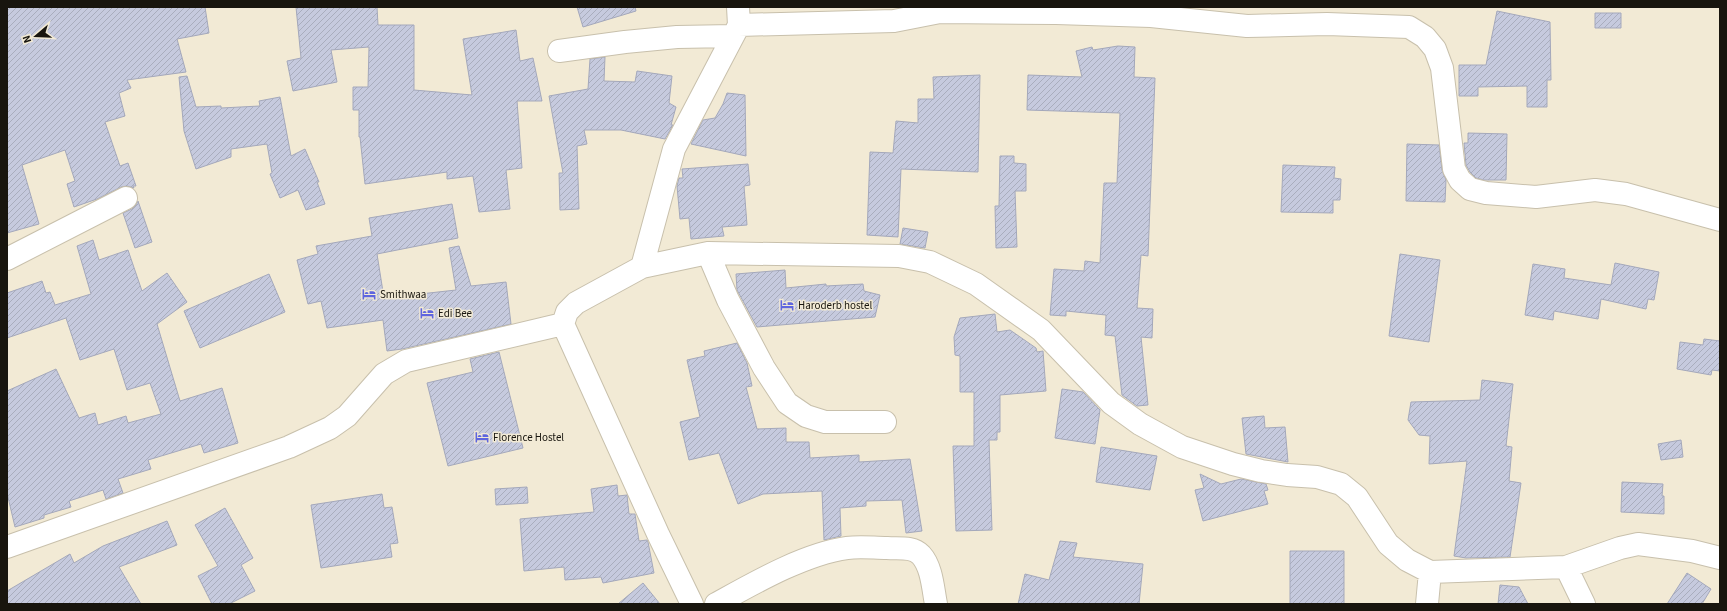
<svg xmlns="http://www.w3.org/2000/svg" width="1727" height="611" viewBox="0 0 1727 611" font-family="'Source Sans 3',sans-serif">
  <style>
    .building { fill: url(#building-hatch); stroke: #a4a8bb }
    .lines { fill: none; stroke-linecap: round; stroke-linejoin: round }
    .minor-casing { stroke: #c8c0ac; stroke-width: 24 }
    .minor { stroke: #fff; stroke-width: 22 }
    .labels { text-anchor: middle; stroke-width: 3; stroke-linejoin: round; paint-order: stroke }
    .poi-label { font-size: 11px; fill: #18150e; stroke: #f2ead5; text-anchor: start }
  </style>
  <defs>
    <pattern id="building-hatch" width="6" height="6" patternUnits="userSpaceOnUse"><rect width="6" height="6" fill="#c6cade"/><path d="M-1 1l2-2M0 6l6-6M5 7l2-2" fill="none" stroke="#a9adbd"/></pattern>
  </defs>
  <rect width="100%" height="100%" fill="#f2ead5"/>
  <!-- building -->
  <path class="building" d="M 7,7 L 205,7 L 209,33 L 177,39 L 186,72 L 127,80 L 131,88 L 119,93 L 125,116 L 105,122 L 120,166 L 128,163 L 136,186 L 133,186 L 134,188 L 127,186 L 121,187 L 97,199 L 74,207 L 67,184 L 75,181 L 65,150 L 22,165 L 39,224 L 7,233 Z
    M 296,7 L 377,7 L 378,25 L 414,25 L 414,90 L 472,95 L 463,39 L 516,30 L 520,61 L 533,58 L 542,101 L 517,101 L 522,168 L 506,170 L 510,209 L 479,212 L 473,176 L 447,179 L 447,172 L 365,184 L 360,137 L 359,137 L 359,110 L 353,110 L 353,87 L 368,87 L 369,47 L 331,50 L 337,82 L 293,91 L 287,61 L 301,58 Z
    M 577,7 L 635,7 L 636,11 L 583,27 Z
    M 1497,11 L 1550,22 L 1551,80 L 1547,80 L 1547,107 L 1527,107 L 1527,86 L 1478,87 L 1478,96 L 1459,96 L 1459,65 L 1486,65 Z
    M 1595,13 L 1621,13 L 1621,28 L 1595,28 Z
    M 1118,46 L 1135,47 L 1134,77 L 1155,78 L 1148,256 L 1141,255 L 1137,308 L 1153,309 L 1152,338 L 1141,337 L 1148,405 L 1137,406 L 1122,395 L 1115,336 L 1105,335 L 1106,315 L 1066,311 L 1066,316 L 1050,315 L 1054,269 L 1084,271 L 1085,261 L 1100,263 L 1104,183 L 1117,183 L 1120,113 L 1027,110 L 1028,75 L 1082,77 L 1076,51 L 1092,47 L 1093,50 Z
    M 605,57 L 604,81 L 635,82 L 637,71 L 672,76 L 669,103 L 676,107 L 671,125 L 673,125 L 665,139 L 621,130 L 584,130 L 587,144 L 577,146 L 579,209 L 560,210 L 559,173 L 563,173 L 549,96 L 588,89 L 590,59 Z
    M 980,75 L 978,172 L 901,169 L 898,237 L 867,235 L 870,152 L 893,153 L 896,121 L 918,123 L 918,99 L 934,99 L 933,77 Z
    M 187,76 L 196,107 L 221,106 L 221,108 L 260,106 L 259,101 L 280,97 L 291,156 L 305,149 L 319,182 L 317,182 L 325,204 L 306,210 L 298,190 L 280,198 L 270,174 L 272,173 L 267,144 L 231,149 L 231,157 L 196,169 L 184,131 L 179,77 Z
    M 727,93 L 745,95 L 746,156 L 691,144 L 703,120 L 715,118 L 723,104 Z
    M 1468,133 L 1507,134 L 1506,180 L 1484,180 L 1476,178 L 1470,172 L 1466,165 L 1464,143 L 1468,143 Z
    M 1407,144 L 1439,145 L 1442,170 L 1446,180 L 1445,202 L 1406,201 Z
    M 1000,156 L 1014,156 L 1014,163 L 1026,164 L 1026,191 L 1015,191 L 1017,247 L 996,248 L 995,206 L 999,206 Z
    M 748,164 L 750,185 L 744,186 L 747,225 L 722,227 L 724,236 L 691,239 L 689,218 L 680,219 L 677,186 L 679,178 L 683,178 L 682,169 Z
    M 1283,165 L 1335,167 L 1334,178 L 1341,179 L 1340,200 L 1333,200 L 1333,213 L 1281,212 Z
    M 138,201 L 152,242 L 135,248 L 123,213 L 132,209 L 136,205 Z
    M 452,204 L 458,238 L 377,254 L 384,298 L 456,290 L 449,248 L 459,246 L 471,286 L 506,282 L 511,324 L 402,349 L 387,351 L 383,320 L 327,328 L 321,301 L 308,304 L 297,260 L 318,254 L 316,246 L 372,236 L 369,218 Z
    M 903,228 L 928,232 L 925,248 L 900,244 Z
    M 93,240 L 99,260 L 128,250 L 142,291 L 167,273 L 187,302 L 157,324 L 180,401 L 222,388 L 238,443 L 204,453 L 201,444 L 148,460 L 151,469 L 118,479 L 123,493 L 106,499 L 103,490 L 69,501 L 71,507 L 44,515 L 44,518 L 15,527 L 7,493 L 7,391 L 56,369 L 79,418 L 95,413 L 98,425 L 126,416 L 128,423 L 161,414 L 150,383 L 127,390 L 114,349 L 80,360 L 66,318 L 7,338 L 7,293 L 42,281 L 46,293 L 50,292 L 55,305 L 91,294 L 77,246 Z
    M 1400,254 L 1440,260 L 1429,342 L 1389,336 Z
    M 1615,263 L 1659,272 L 1654,300 L 1648,299 L 1646,309 L 1601,299 L 1598,319 L 1554,311 L 1553,320 L 1525,315 L 1533,264 L 1565,269 L 1564,278 L 1611,285 Z
    M 785,270 L 786,288 L 826,284 L 826,286 L 863,284 L 864,291 L 880,295 L 875,317 L 757,327 L 737,290 L 736,274 Z
    M 269,274 L 285,312 L 200,348 L 184,311 Z
    M 995,314 L 997,332 L 1010,330 L 1036,348 L 1037,352 L 1043,351 L 1046,391 L 1000,395 L 1000,432 L 997,432 L 997,440 L 989,440 L 992,530 L 956,531 L 953,446 L 974,446 L 974,392 L 960,392 L 960,356 L 955,355 L 954,337 L 960,318 Z
    M 1704,339 L 1720,341 L 1720,371 L 1712,370 L 1711,375 L 1677,369 L 1680,342 L 1703,345 Z
    M 737,343 L 747,363 L 752,386 L 746,387 L 757,429 L 786,428 L 786,442 L 809,442 L 810,458 L 859,455 L 859,462 L 910,459 L 922,531 L 906,533 L 902,500 L 866,501 L 866,506 L 840,508 L 841,536 L 824,540 L 822,491 L 763,494 L 738,504 L 719,453 L 689,460 L 680,422 L 700,417 L 687,360 L 705,356 L 704,351 Z
    M 499,352 L 523,448 L 448,466 L 427,383 L 473,372 L 470,359 Z
    M 1482,380 L 1513,384 L 1506,446 L 1512,447 L 1509,481 L 1521,483 L 1510,557 L 1466,558 L 1454,556 L 1467,461 L 1429,464 L 1430,436 L 1419,435 L 1408,420 L 1411,402 L 1480,400 Z
    M 1062,389 L 1083,392 L 1100,410 L 1095,444 L 1055,438 Z
    M 1264,416 L 1265,428 L 1285,427 L 1288,462 L 1246,454 L 1242,418 Z
    M 1681,440 L 1683,457 L 1661,460 L 1658,444 Z
    M 1101,447 L 1157,456 L 1150,490 L 1096,482 Z
    M 1200,474 L 1221,484 L 1241,479 L 1266,484 L 1268,490 L 1264,491 L 1268,504 L 1203,521 L 1195,490 L 1204,488 Z
    M 1622,482 L 1663,484 L 1662,496 L 1664,496 L 1664,514 L 1621,512 Z
    M 617,485 L 618,496 L 627,495 L 629,514 L 635,514 L 639,541 L 647,540 L 648,542 L 654,573 L 603,583 L 601,577 L 565,580 L 564,567 L 524,571 L 520,519 L 594,512 L 591,489 Z
    M 527,487 L 528,503 L 496,505 L 495,489 Z
    M 382,494 L 384,508 L 392,507 L 398,543 L 390,544 L 392,557 L 321,568 L 311,505 Z
    M 225,508 L 253,558 L 241,565 L 255,591 L 229,604 L 212,604 L 198,576 L 218,566 L 195,525 Z
    M 167,521 L 177,545 L 119,567 L 141,604 L 7,604 L 7,591 L 70,554 L 74,563 L 103,546 Z
    M 1060,541 L 1077,543 L 1073,557 L 1143,564 L 1139,604 L 1018,604 L 1025,574 L 1049,580 Z
    M 1290,551 L 1344,551 L 1344,604 L 1290,604 Z
    M 1687,573 L 1711,589 L 1702,604 L 1667,604 Z
    M 643,583 L 660,604 L 618,604 Z
    M 1500,585 L 1519,587 L 1528,604 L 1498,604 Z"/>
  <g class="lines">
    <!-- minor casing -->
    <g class="minor-casing">
      <path id="minor" d="M 739,25 L 894,21 L 940,12 L 1056,13 L 1151,16 L 1247,26 L 1327,24 L 1409,27 L 1425,37 L 1435,49 L 1442,68 L 1454,169 L 1460,180 L 1470,189 L 1486,193 L 1536,197 L 1595,190 L 1626,194 L 1720,220
        M 559,51 L 625,42 L 677,37 L 733,36
        M 708,253 L 728,300 L 764,368 L 787,403 L 806,416 L 825,422 L 885,422
        M 7,259 L 126,198
        M 642,267 L 674,149 L 739,25 L 738,7
        M 563,324 L 658,534 L 692,604
        M 7,547 L 289,447 L 330,428 L 347,416 L 384,374 L 406,361 L 563,324 L 567,312 L 576,303 L 642,267 L 708,253 L 899,256 L 930,262 L 976,284 L 1041,330 L 1111,403 L 1140,424 L 1182,447 L 1233,464 L 1261,471 L 1287,475 L 1317,477 L 1341,484 L 1357,497 L 1388,544 L 1407,560 L 1430,572 L 1566,567 L 1620,548 L 1638,544 L 1692,551 L 1720,558
        M 1566,567 L 1584,604
        M 716,604 C 754,583 804,554 847,548 C 860,546 874,548 887,548 C 899,549 912,546 921,555 C 932,567 933,589 936,604
        M 1427,604 L 1430,572"/>
    </g>
    <!-- minor -->
    <use href="#minor" class="minor"/>
  </g>
  <!-- icons -->
  <defs>
    <g id="hotel-bare" transform="scale(1.08)"><path d="M-6-4.5h1.5V1H6V5H4.5V3h-9V5H-6ZM-4 0a1.8 1.8 0 1 1 3.6 0ZM.5 0V-2.5h3Q6-2.5 6 0Z" fill="#5f66de" stroke="#f2ead5" stroke-width="2.5" paint-order="stroke"/></g>
  </defs>
  <g fill-rule="evenodd">
    <use href="#hotel-bare" x="369" y="294"/>
    <use href="#hotel-bare" x="787" y="305"/>
    <use href="#hotel-bare" x="427" y="313"/>
    <use href="#hotel-bare" x="482" y="437"/>
  </g>
  <g class="labels">
    <!-- poi labels -->
    <g class="poi-label">
      <text x="380" y="298">Smithwaa</text>
      <text x="798" y="309">Haroderb hostel</text>
      <text x="438" y="317">Edi Bee</text>
      <text x="493" y="441">Florence Hostel</text>
    </g>
  </g>
  <!-- border -->
  <rect width="1727" height="611" fill="none" stroke="#18150e" stroke-width="16"/>
  <!-- north arrow -->
  <g transform="translate(36 36) rotate(251)" stroke="#f2ead5" stroke-width="3" paint-order="stroke">
  <path d="M0-3L7 15L0 10L-7 15Z" fill="#18150e"/>
  <text y="-6" font-size="11" font-weight="bold" text-anchor="middle" fill="#18150e">N</text>
  </g>
</svg>
